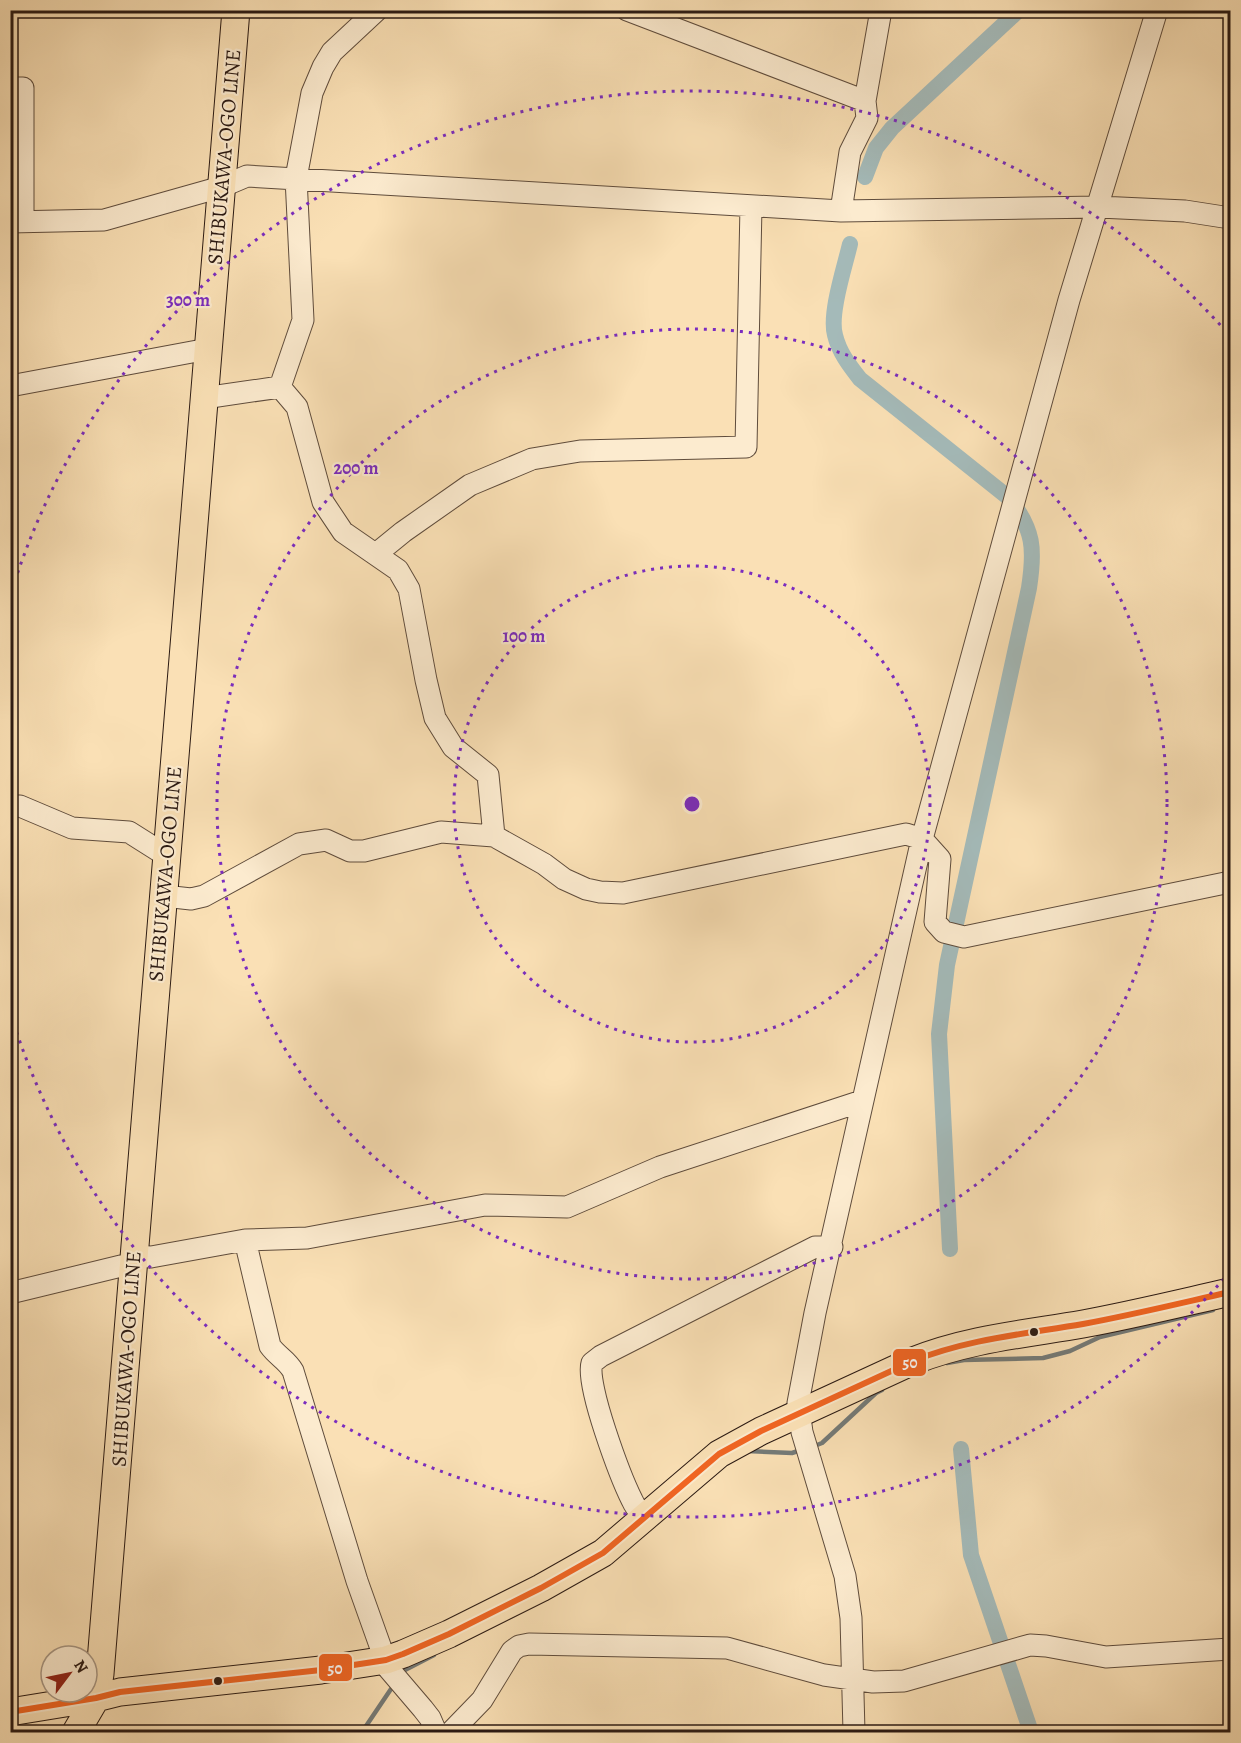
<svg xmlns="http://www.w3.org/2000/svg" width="1241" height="1743" viewBox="0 0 1241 1743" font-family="Alegreya,serif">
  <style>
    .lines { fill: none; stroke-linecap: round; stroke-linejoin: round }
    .stream { stroke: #747a77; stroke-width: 4.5 }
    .canal { stroke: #a4bab9; stroke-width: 16 }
    .minor-casing { stroke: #5f4c3c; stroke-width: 23 }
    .major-casing { stroke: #2b1a13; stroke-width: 29 }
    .minor { stroke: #fcebcf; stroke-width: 21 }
    .major { stroke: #fae0b5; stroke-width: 27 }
    .bus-1-casing { stroke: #fcebcf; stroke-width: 10 }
    .bus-1 { stroke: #f26522; stroke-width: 6 }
    .ring { fill: none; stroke: #7b2cbf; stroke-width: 3; stroke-dasharray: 3 6 }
    .bus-dot { fill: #2b1a13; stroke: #fcebcf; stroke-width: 2 }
    .labels { text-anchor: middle; stroke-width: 4.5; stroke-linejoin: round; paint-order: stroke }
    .street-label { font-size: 21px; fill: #2b1a13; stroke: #fcebcf }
    .centre { fill: #7b2cbf; stroke: #fcebcf; stroke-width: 3 }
    .ring-label { font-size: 18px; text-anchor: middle; font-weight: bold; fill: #7b2cbf; stroke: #fcebcf; stroke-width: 4.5; stroke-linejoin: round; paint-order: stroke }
    .line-badge { stroke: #fcebcf; stroke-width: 2 }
    .badge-label { font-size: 16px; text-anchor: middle; font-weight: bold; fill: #fff }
  </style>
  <rect width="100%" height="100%" fill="#fae0b5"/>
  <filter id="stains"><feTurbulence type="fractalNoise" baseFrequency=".00333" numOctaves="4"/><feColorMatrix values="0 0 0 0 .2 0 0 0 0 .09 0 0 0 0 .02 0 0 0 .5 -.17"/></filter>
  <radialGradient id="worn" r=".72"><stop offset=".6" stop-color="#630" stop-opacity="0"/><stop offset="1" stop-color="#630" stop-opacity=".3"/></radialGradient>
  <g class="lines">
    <!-- stream -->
    <path class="stream" d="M 947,1363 L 964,1360 L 1043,1358 L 1070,1351 L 1100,1337 L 1213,1310
      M 812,1447 L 822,1443 L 876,1393 L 882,1390
      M 747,1451 L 792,1453 L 801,1450
      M 405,1670 L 434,1655
      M 362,1732 L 391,1689"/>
    <!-- canal -->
    <path class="canal" d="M 865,177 L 876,148 L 892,128 L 1019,10
      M 850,244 C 845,266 829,314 835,335 C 839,352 849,365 860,379 L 1009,498 C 1034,530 1035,549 1029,588 L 947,965 L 939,1034 L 950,1249
      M 961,1449 L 971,1555 L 1031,1732"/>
    <!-- minor casing -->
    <g class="minor-casing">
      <path id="minor" d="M 627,10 L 865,101
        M 10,88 L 23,88 L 23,221
        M 841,211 L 850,152 L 867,118 L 865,101 L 881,10
        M 10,222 L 104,220 L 221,187 L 247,176 L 841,211 L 1099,207 L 1185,211 L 1230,218
        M 10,386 L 208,349
        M 280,387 L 303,320 L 296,178 L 312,93 L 323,67 L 332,52 L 377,10
        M 204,398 L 280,387 L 297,407 L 323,502 L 343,532 L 398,570 L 409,589 L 426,680 L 435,718 L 453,747 L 488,775 L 494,836
        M 376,554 L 403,532 L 470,485 L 532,459 L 580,451 L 746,447 L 751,206
        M 10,806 L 20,806 L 72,828 L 129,832 L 167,856
        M 164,896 L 191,899 L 204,896 L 299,844 L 326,840 L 350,851 L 364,851 L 441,832 L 494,836 L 544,864 L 564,879 L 586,889 L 600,892 L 623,893 L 906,834 L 922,839 L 940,859 L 935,922 L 944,932 L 964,937 L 1230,882
        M 245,1240 L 270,1346 C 277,1356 287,1360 293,1371 L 357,1581 L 388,1668 L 423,1709 L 430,1718 L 436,1732
        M 134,1256 L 151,1257 L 245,1240 L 307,1238 L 485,1205 L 567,1207 L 660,1167 L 862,1101
        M 10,1293 L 121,1266 L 133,1265
        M 645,1519 C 640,1513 635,1507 632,1500 C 621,1478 585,1384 592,1363 L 601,1356 L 815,1247 L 832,1247
        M 451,1732 L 482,1700 L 512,1651 L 519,1646 L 529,1644 L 727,1648 L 824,1675 L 873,1682 L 904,1681 L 1030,1645 L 1046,1646 L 1106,1657 L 1230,1649
        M 854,1732 L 851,1618 L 845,1576 L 802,1432 L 798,1403 L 815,1313 L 922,839 L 1069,300 L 1157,10"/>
    </g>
    <!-- major casing -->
    <g class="major-casing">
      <path id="major" d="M 10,1712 L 96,1698 L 120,1692 L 321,1670 L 386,1660 L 403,1654 L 449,1634 L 541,1588 L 603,1553 L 719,1454 L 761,1431 L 913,1361 C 968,1339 1025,1334 1083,1324 C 1132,1315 1181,1303 1230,1292
        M 76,1732 L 96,1698 L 100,1674 L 236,10"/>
    </g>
    <!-- minor -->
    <use href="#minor" class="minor"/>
    <!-- major -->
    <use href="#major" class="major"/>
    <!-- bus-1 casing -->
    <g class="bus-1-casing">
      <path id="bus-1" d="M 10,1712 L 96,1698 L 120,1692 L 321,1670 L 386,1660 L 403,1654 L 449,1634 L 541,1588 L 603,1553 L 719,1454 L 761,1431 L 913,1361 C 968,1339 1025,1334 1083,1324 C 1132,1315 1181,1303 1230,1292"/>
    </g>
    <!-- bus-1 -->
    <use href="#bus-1" class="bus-1"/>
  </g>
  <!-- distance rings -->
  <g class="ring">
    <circle cx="692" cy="804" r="238"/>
    <circle cx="692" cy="804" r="475"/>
    <path d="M1230 1272A713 713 0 0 1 12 1018M12 590A713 713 0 0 1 1230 336"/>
  </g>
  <!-- markers -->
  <g class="bus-dot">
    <circle cx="1034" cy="1332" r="5"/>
    <circle cx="218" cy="1681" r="5"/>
  </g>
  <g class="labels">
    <!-- street labels -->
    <g class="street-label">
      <text transform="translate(224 157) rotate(-85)" y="7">SHIBUKAWA-OGO LINE</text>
      <text transform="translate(165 874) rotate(-85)" y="7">SHIBUKAWA-OGO LINE</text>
      <text transform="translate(126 1359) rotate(-86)" y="7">SHIBUKAWA-OGO LINE</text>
    </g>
  </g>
  <circle cx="692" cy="804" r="9" class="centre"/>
  <g class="ring-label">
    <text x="188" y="306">300 m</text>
    <text x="356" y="474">200 m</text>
    <text x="524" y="642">100 m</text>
  </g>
  <g class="line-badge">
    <rect x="892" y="1348" width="35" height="29" rx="6" fill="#f26522"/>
    <rect x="318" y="1653" width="35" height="29" rx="6" fill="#f26522"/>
  </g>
  <g class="badge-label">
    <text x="910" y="1368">50</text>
    <text x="335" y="1674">50</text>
  </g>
  <!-- margin -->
  <rect width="1241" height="1743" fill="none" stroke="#fae0b5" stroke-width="36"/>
  <rect x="12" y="12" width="1217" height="1719" fill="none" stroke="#2b1a13" stroke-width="3"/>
  <rect x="18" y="18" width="1205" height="1707" fill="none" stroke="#2b1a13" stroke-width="1.5"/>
  <!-- north arrow -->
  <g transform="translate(69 1674) rotate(58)"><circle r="28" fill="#fcebcf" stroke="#a89784" stroke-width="1.5"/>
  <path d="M0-4.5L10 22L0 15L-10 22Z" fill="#8f2418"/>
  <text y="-9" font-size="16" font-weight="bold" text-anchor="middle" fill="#2b1a13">N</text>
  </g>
  <rect width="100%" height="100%" filter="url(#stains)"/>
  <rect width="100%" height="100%" fill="url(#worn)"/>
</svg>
